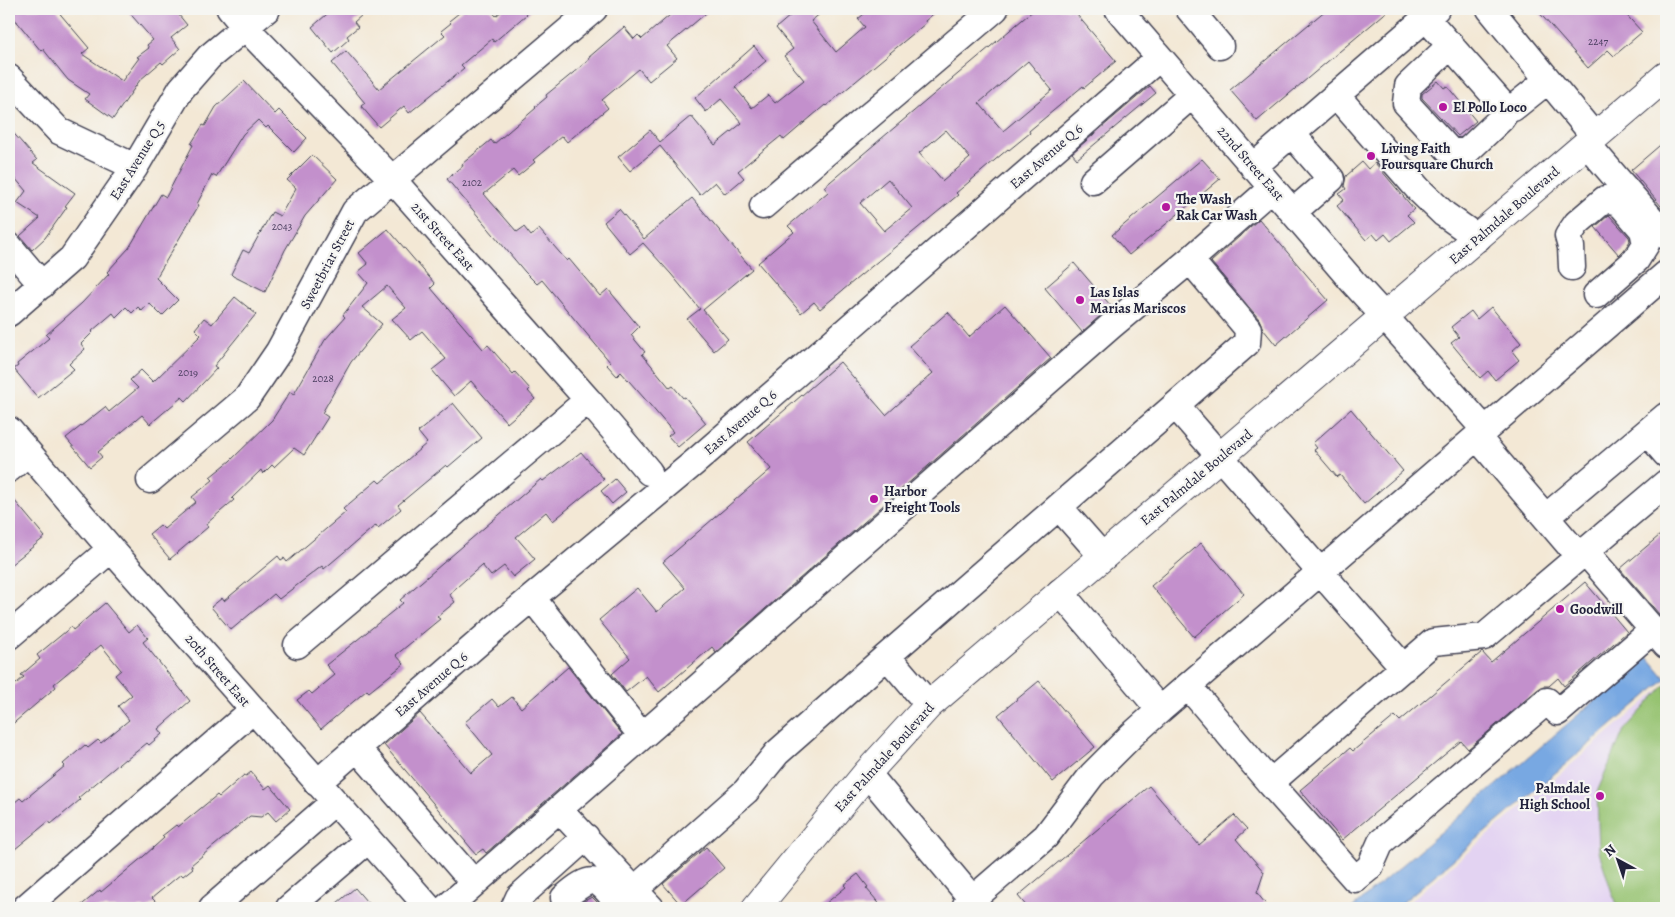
<svg xmlns="http://www.w3.org/2000/svg" width="1675" height="917" viewBox="0 0 1675 917" font-family="Alegreya,serif">
  <style>
    .built { fill: #e3d3f2 }
    .green { fill: #96c371; stroke: #5c7256 }
    .water { fill: #78a8e2; stroke: #4d658e }
    .building { fill: #c390cc; fill-rule: evenodd }
    .lines { fill: none; stroke-linecap: round; stroke-linejoin: round }
    .minor-casing { stroke: #414052; stroke-width: 29 }
    .highway-casing { stroke: #414052; stroke-width: 30 }
    .minor { stroke: #fff; stroke-width: 26 }
    .highway { stroke: #fff; stroke-width: 28 }
    .poi-dot { fill: #b5179e; stroke: #f6f6f2; stroke-width: 2 }
    .labels { text-anchor: middle; stroke-width: 4.5; stroke-linejoin: round; paint-order: stroke }
    .number-label { font-size: 11px; fill: #4a3e5f }
    .poi-label { font-size: 14px; font-weight: bold; fill: #22223b; stroke: #f6f6f2; text-anchor: start }
    .street-label { font-size: 14px; fill: #22223b; stroke: #f6f6f2 }
  </style>
  <rect width="100%" height="100%" fill="#f6f6f2"/>
  <filter id="ink" filterUnits="userSpaceOnUse"><feTurbulence type="fractalNoise" baseFrequency=".02" numOctaves="2"/><feDisplacementMap in="SourceGraphic" scale="10" xChannelSelector="R" yChannelSelector="G"/><feConvolveMatrix kernelMatrix="1 2 1 2 8 2 1 2 1" color-interpolation-filters="sRGB"/></filter>
  <filter id="wash" filterUnits="userSpaceOnUse"><feTurbulence type="fractalNoise" baseFrequency=".0096" numOctaves="4" result="noise"/><feDisplacementMap in="SourceGraphic" scale="20" xChannelSelector="R" yChannelSelector="G"/><feGaussianBlur stdDeviation="1.12" result="paint"/><feColorMatrix in="noise" values="0 0 0 0 0 0 0 0 0 0 0 0 0 0 0 0 0 1.4 0 .05"/><feComposite in="paint" operator="in"/></filter>
  <g filter="url(#wash)">
    <rect width="100%" height="100%" fill="#f3e8d5"/>
    <!-- built -->
    <path class="built" d="M 1666,683 L 1666,908 L 1402,908 L 1665,685 Z"/>
    <!-- green -->
    <path class="green" d="M 1665,685 L 1666,686 L 1666,908 L 1620,908 L 1615,902 L 1599,852 L 1597,792 L 1624,730 Z"/>
    <!-- water -->
    <path class="water" d="M 1647,656 L 1666,679 L 1396,908 L 1352,908 Z"/>
    <g id="blocks">
      <!-- building -->
      <path class="building" d="M 9,9 L 56,9 L 89,48 L 82,54 L 122,81 L 139,58 L 137,57 L 149,48 L 147,45 L 153,40 L 126,9 L 174,9 L 187,25 L 171,38 L 180,49 L 163,64 L 161,62 L 140,80 L 113,119 L 85,99 L 89,94 L 68,80 L 43,49 L 41,51 L 9,12 Z
        M 333,9 L 369,9 L 354,22 L 358,27 L 347,36 L 349,39 L 333,53 L 312,27 Z
        M 464,9 L 490,9 L 496,16 L 504,9 L 533,9 L 494,42 L 492,39 L 461,65 L 464,68 L 409,113 L 404,106 L 379,127 L 361,106 L 365,103 L 332,63 L 346,51 L 379,89 L 445,35 L 441,31 L 451,23 L 449,21 Z
        M 677,9 L 711,9 L 667,46 L 677,58 L 649,81 L 639,69 L 602,100 L 608,108 L 567,142 L 562,136 L 533,160 L 535,162 L 518,176 L 513,170 L 484,194 L 517,232 L 524,227 L 531,236 L 539,229 L 567,261 L 569,259 L 600,296 L 608,289 L 639,327 L 631,335 L 645,352 L 642,354 L 670,388 L 673,386 L 683,398 L 685,397 L 706,423 L 678,447 L 668,436 L 673,432 L 644,398 L 621,372 L 617,376 L 607,365 L 610,362 L 542,280 L 537,284 L 525,272 L 447,179 L 463,166 L 462,164 L 491,140 L 494,144 L 536,108 L 535,107 L 547,97 L 546,95 L 590,59 L 588,58 L 624,27 L 634,39 L 638,35 L 642,39 Z
        M 798,9 L 826,9 L 811,21 L 836,52 L 865,27 L 858,19 L 870,9 L 939,9 L 925,21 L 926,23 L 826,106 L 825,105 L 784,140 L 781,136 L 738,171 L 744,178 L 725,194 L 715,182 L 700,195 L 660,146 L 630,171 L 618,157 L 650,130 L 660,142 L 691,116 L 715,145 L 742,123 L 721,99 L 706,112 L 695,98 L 754,46 L 766,61 L 735,87 L 752,108 L 768,95 L 775,103 L 804,80 L 784,56 L 793,49 L 776,28 Z
        M 1035,9 L 1072,9 L 1116,61 L 1084,88 L 1083,86 L 1029,131 L 1030,133 L 1009,150 L 1008,149 L 956,193 L 958,195 L 820,309 L 814,302 L 801,313 L 758,263 L 794,232 L 788,226 L 828,192 L 824,187 ZM 1028,61 L 1052,90 L 1003,131 L 979,103 ZM 946,130 L 970,158 L 943,181 L 919,153 ZM 888,179 L 912,208 L 884,231 L 860,203 Z
        M 1327,9 L 1390,9 L 1257,121 L 1230,90 Z
        M 1536,9 L 1621,9 L 1642,32 L 1614,56 L 1608,50 L 1588,68 Z
        M 244,81 L 275,114 L 279,110 L 307,138 L 294,152 L 268,126 L 266,128 L 258,120 L 243,134 L 216,177 L 212,175 L 197,204 L 199,205 L 156,278 L 178,300 L 162,316 L 149,303 L 142,311 L 138,307 L 132,313 L 126,307 L 116,317 L 113,313 L 92,331 L 93,332 L 81,344 L 85,349 L 69,364 L 74,369 L 38,398 L 14,369 L 18,366 L 17,364 L 49,338 L 46,335 L 82,303 L 109,274 L 107,272 L 129,248 L 161,194 L 166,197 L 193,145 L 191,144 L 203,125 L 205,126 L 216,107 Z
        M 1438,81 L 1444,88 L 1447,86 L 1476,121 L 1458,136 L 1422,98 L 1422,94 Z
        M 1150,86 L 1156,93 L 1077,159 L 1072,153 Z
        M 9,128 L 37,160 L 33,163 L 75,193 L 65,206 L 67,207 L 45,238 L 32,250 L 20,236 L 40,218 L 17,203 L 26,191 L 9,171 Z
        M 1666,140 L 1666,212 L 1631,170 Z
        M 312,155 L 337,179 L 305,216 L 285,250 L 265,292 L 233,276 L 231,274 L 243,250 L 249,253 L 272,212 L 280,216 L 296,188 L 287,180 Z
        M 1202,159 L 1220,179 L 1129,255 L 1112,235 Z
        M 1362,162 L 1368,169 L 1375,163 L 1414,209 L 1407,215 L 1414,222 L 1391,241 L 1385,234 L 1378,240 L 1373,234 L 1366,240 L 1337,206 L 1344,200 L 1339,194 L 1346,189 L 1344,186 L 1346,176 Z
        M 692,198 L 752,269 L 703,310 L 728,339 L 714,351 L 687,319 L 700,309 L 671,274 L 643,243 L 630,254 L 604,222 L 619,209 L 644,239 Z
        M 1609,215 L 1629,237 L 1630,241 L 1624,250 L 1619,255 L 1595,227 Z
        M 1259,219 L 1328,300 L 1276,345 L 1263,329 L 1259,319 L 1211,262 Z
        M 388,229 L 435,284 L 431,288 L 483,349 L 488,345 L 513,374 L 515,372 L 530,389 L 528,391 L 535,399 L 507,423 L 471,381 L 454,396 L 432,370 L 446,359 L 422,331 L 411,340 L 392,319 L 406,308 L 387,286 L 362,307 L 382,324 L 351,362 L 322,413 L 328,417 L 304,455 L 294,448 L 274,467 L 272,465 L 263,474 L 261,470 L 232,498 L 234,500 L 206,524 L 208,527 L 170,559 L 149,534 L 160,525 L 164,529 L 196,502 L 192,497 L 213,480 L 210,477 L 230,461 L 272,420 L 290,392 L 294,394 L 325,340 L 345,317 L 343,315 L 368,283 L 358,272 L 368,264 L 359,253 Z
        M 1074,263 L 1111,306 L 1082,332 L 1045,288 Z
        M 235,297 L 256,314 L 214,366 L 217,368 L 186,401 L 182,397 L 150,424 L 142,415 L 98,452 L 102,457 L 90,467 L 66,438 L 105,407 L 109,412 L 138,388 L 130,380 L 141,370 L 153,382 L 201,335 L 195,329 L 204,318 L 212,324 Z
        M 1005,305 L 1051,358 L 716,652 L 712,647 L 659,692 L 646,676 L 626,692 L 612,674 L 630,658 L 599,620 L 637,588 L 657,612 L 685,588 L 663,562 L 771,469 L 748,442 L 840,362 L 886,415 L 933,373 L 909,346 L 948,312 L 969,337 Z
        M 1491,307 L 1521,343 L 1512,351 L 1519,360 L 1495,380 L 1488,371 L 1480,378 L 1451,343 L 1459,337 L 1451,327 L 1471,311 L 1477,319 Z
        M 453,403 L 482,438 L 448,467 L 446,465 L 398,505 L 401,509 L 378,528 L 376,525 L 324,569 L 322,566 L 279,599 L 274,594 L 231,630 L 211,607 L 222,598 L 224,601 L 278,556 L 281,560 L 284,558 L 287,562 L 346,512 L 343,509 L 377,480 L 380,483 L 427,443 L 418,432 Z
        M 1351,409 L 1403,471 L 1364,504 L 1340,475 L 1337,477 L 1314,450 L 1317,448 L 1313,443 Z
        M 581,452 L 604,479 L 553,521 L 546,512 L 516,537 L 535,559 L 513,577 L 504,566 L 491,576 L 482,565 L 449,594 L 455,602 L 437,617 L 440,619 L 396,655 L 404,664 L 369,692 L 367,690 L 321,729 L 297,700 L 309,691 L 312,694 L 335,675 L 326,665 L 403,603 L 400,600 L 541,479 L 543,481 Z
        M 615,479 L 626,492 L 612,504 L 601,491 Z
        M 9,494 L 45,537 L 9,566 Z
        M 1666,530 L 1666,622 L 1620,569 Z
        M 1201,543 L 1244,594 L 1194,637 L 1151,586 Z
        M 1585,582 L 1627,632 L 1564,686 L 1558,678 L 1549,686 L 1543,686 L 1537,690 L 1468,749 L 1461,741 L 1342,840 L 1300,790 L 1350,748 L 1353,751 L 1395,716 L 1400,721 L 1482,652 L 1491,662 Z
        M 105,603 L 129,632 L 137,625 L 148,638 L 143,642 L 190,701 L 158,729 L 162,734 L 149,745 L 147,743 L 126,760 L 125,759 L 78,798 L 80,800 L 51,824 L 49,821 L 9,854 L 9,807 L 20,798 L 23,801 L 65,766 L 63,764 L 85,745 L 88,748 L 98,740 L 101,743 L 129,720 L 118,706 L 132,695 L 115,675 L 121,670 L 101,645 L 54,684 L 56,687 L 9,727 L 9,690 L 24,677 L 21,675 L 40,659 L 37,655 L 71,627 L 73,630 Z
        M 568,667 L 622,734 L 486,853 L 483,849 L 476,854 L 384,745 L 420,713 L 471,773 L 492,755 L 465,722 L 492,699 L 499,707 L 512,697 L 521,708 Z
        M 1039,681 L 1095,747 L 1053,782 L 998,715 Z
        M 251,772 L 265,789 L 270,785 L 290,809 L 276,821 L 268,812 L 261,817 L 250,816 L 191,865 L 193,868 L 183,876 L 181,874 L 152,898 L 156,902 L 148,908 L 78,908 L 100,890 L 101,892 L 144,856 L 164,838 L 162,836 L 176,825 L 178,827 L 217,795 L 219,797 L 244,775 L 246,776 Z
        M 1149,786 L 1199,845 L 1234,815 L 1247,829 L 1236,839 L 1264,872 L 1257,893 L 1269,908 L 1028,908 L 1018,896 Z
        M 706,847 L 724,868 L 681,905 L 663,884 Z
        M 858,874 L 868,887 L 866,888 L 883,908 L 820,908 L 846,887 L 844,885 Z
        M 355,888 L 372,908 L 331,908 Z
        M 592,897 L 603,908 L 575,908 L 584,901 Z"/>
    </g>
  </g>
  <g filter="url(#ink)">
    <use href="#blocks" fill-opacity="0" stroke="#414052" stroke-width="1"/>
    <g class="lines">
      <!-- minor casing -->
      <g class="minor-casing">
        <path id="minor" d="M 230,9 L 245,27 L 393,180 L 588,400 L 649,472
          M 1118,9 L 1353,282 L 1385,317 L 1485,430
          M 1189,9 L 1220,46
          M 1490,9 L 1548,80
          M 1426,18 L 1501,103 L 1508,109 L 1513,108 L 1548,80 L 1595,137
          M 1451,45 L 1408,86 L 1406,103 L 1449,150 L 1465,153 L 1501,119 L 1508,109
          M 9,78 L 59,131 L 135,167
          M 1336,95 L 1419,190 L 1444,214 L 1478,238
          M 1292,134 L 1331,179 L 1293,212
          M 1587,144 L 1666,236
          M 1253,167 L 1436,9
          M 1093,181 L 1192,95
          M 763,206 L 995,9
          M 9,246 L 42,285
          M 1190,260 L 1272,188
          M 1572,267 L 1571,247 L 1568,236 L 1577,223 L 1605,199 L 1619,202 L 1643,230 L 1646,244 L 1636,260 L 1596,295
          M 9,313 L 72,258 L 135,167 L 181,89 L 209,57 L 267,9
          M 1176,406 L 1404,668
          M 9,430 L 111,549 L 429,908
          M 1647,432 L 1666,416
          M 1477,437 L 1571,547 L 1590,557 L 1666,645
          M 9,469 L 28,453
          M 150,480 L 247,398 L 279,351 L 355,211 L 594,9
          M 1059,507 L 1103,557
          M 1546,517 L 1647,432 L 1666,454
          M 532,598 L 642,736
          M 9,636 L 111,549
          M 297,645 L 588,400
          M 1188,686 L 1270,783 L 1433,642 L 1484,637 L 1666,483
          M 1160,710 L 1666,274
          M 357,748 L 474,883
          M 867,773 L 973,900
          M 317,783 L 492,631 L 695,462 L 1159,58
          M 1270,783 L 1355,879 L 1370,867 L 1381,842 L 1547,701 L 1558,712 L 1653,630
          M 559,809 L 634,890
          M 564,898 C 596,870 598,880 622,908
          M 25,908 L 253,710
          M 212,908 L 334,802
          M 289,908 L 368,840
          M 446,908 L 1112,325 L 1190,260 L 1248,329 L 1247,343 L 887,656 L 929,705
          M 514,908 L 519,897 L 586,837
          M 651,908 L 634,890 L 746,791 L 777,753 L 887,656
          M 969,908 L 966,905 L 1046,836 L 1092,775 L 1132,735 L 1160,710 L 1060,592"/>
      </g>
      <!-- highway casing -->
      <g class="highway-casing">
        <path id="highway" d="M 756,908 L 867,773 L 929,705 L 1666,76"/>
      </g>
      <!-- minor -->
      <use href="#minor" class="minor"/>
      <!-- highway -->
      <use href="#highway" class="highway"/>
    </g>
  </g>
  <!-- markers -->
  <g class="poi-dot">
    <circle cx="1443" cy="107" r="5"/>
    <circle cx="1371" cy="156" r="5"/>
    <circle cx="1166" cy="207" r="5"/>
    <circle cx="1080" cy="300" r="5"/>
    <circle cx="874" cy="499" r="5"/>
    <circle cx="1560" cy="609" r="5"/>
    <circle cx="1600" cy="796" r="5"/>
  </g>
  <g class="labels">
    <!-- number labels -->
    <g class="number-label">
      <text x="1598" y="45">2247</text>
      <text x="472" y="186">2102</text>
      <text x="282" y="230">2043</text>
      <text x="188" y="376">2019</text>
      <text x="323" y="382">2028</text>
    </g>
    <!-- poi labels -->
    <g class="poi-label">
      <text x="1453" y="112">El Pollo Loco</text>
      <text x="1381" y="153">Living Faith<tspan x="1381" dy="16">Foursquare Church</tspan></text>
      <text x="1176" y="204">The Wash<tspan x="1176" dy="16">Rak Car Wash</tspan></text>
      <text x="1090" y="297">Las Islas<tspan x="1090" dy="16">Marias Mariscos</tspan></text>
      <text x="884" y="496">Harbor<tspan x="884" dy="16">Freight Tools</tspan></text>
      <text x="1570" y="614">Goodwill</text>
      <text x="1590" y="793" text-anchor="end">Palmdale<tspan x="1590" dy="16">High School</tspan></text>
    </g>
    <!-- street labels -->
    <g class="street-label">
      <text transform="translate(1046 156) rotate(-41)" y="5">East Avenue Q 6</text>
      <text transform="translate(137 160) rotate(-58)" y="5">East Avenue Q 5</text>
      <text transform="translate(1251 163) rotate(49)" y="5">22nd Street East</text>
      <text transform="translate(1504 215) rotate(-41)" y="5">East Palmdale Boulevard</text>
      <text transform="translate(443 236) rotate(48)" y="5">21st Street East</text>
      <text transform="translate(327 264) rotate(-62)" y="5">Sweetbriar Street</text>
      <text transform="translate(740 422) rotate(-41)" y="5">East Avenue Q 6</text>
      <text transform="translate(1196 477) rotate(-40)" y="5">East Palmdale Boulevard</text>
      <text transform="translate(218 670) rotate(49)" y="5">20th Street East</text>
      <text transform="translate(431 684) rotate(-41)" y="5">East Avenue Q 6</text>
      <text transform="translate(884 757) rotate(-48)" y="5">East Palmdale Boulevard</text>
    </g>
  </g>
  <!-- margin -->
  <rect width="1675" height="917" fill="none" stroke="#f6f6f2" stroke-width="30"/>
  <!-- north arrow -->
  <g transform="translate(1618 860) rotate(320)" stroke="#f6f6f2" stroke-width="4" paint-order="stroke">
  <path d="M0-4L9 19L0 12L-9 19Z" fill="#22223b"/>
  <text y="-8" font-size="14" font-weight="bold" text-anchor="middle" fill="#22223b">N</text>
  </g>
</svg>
